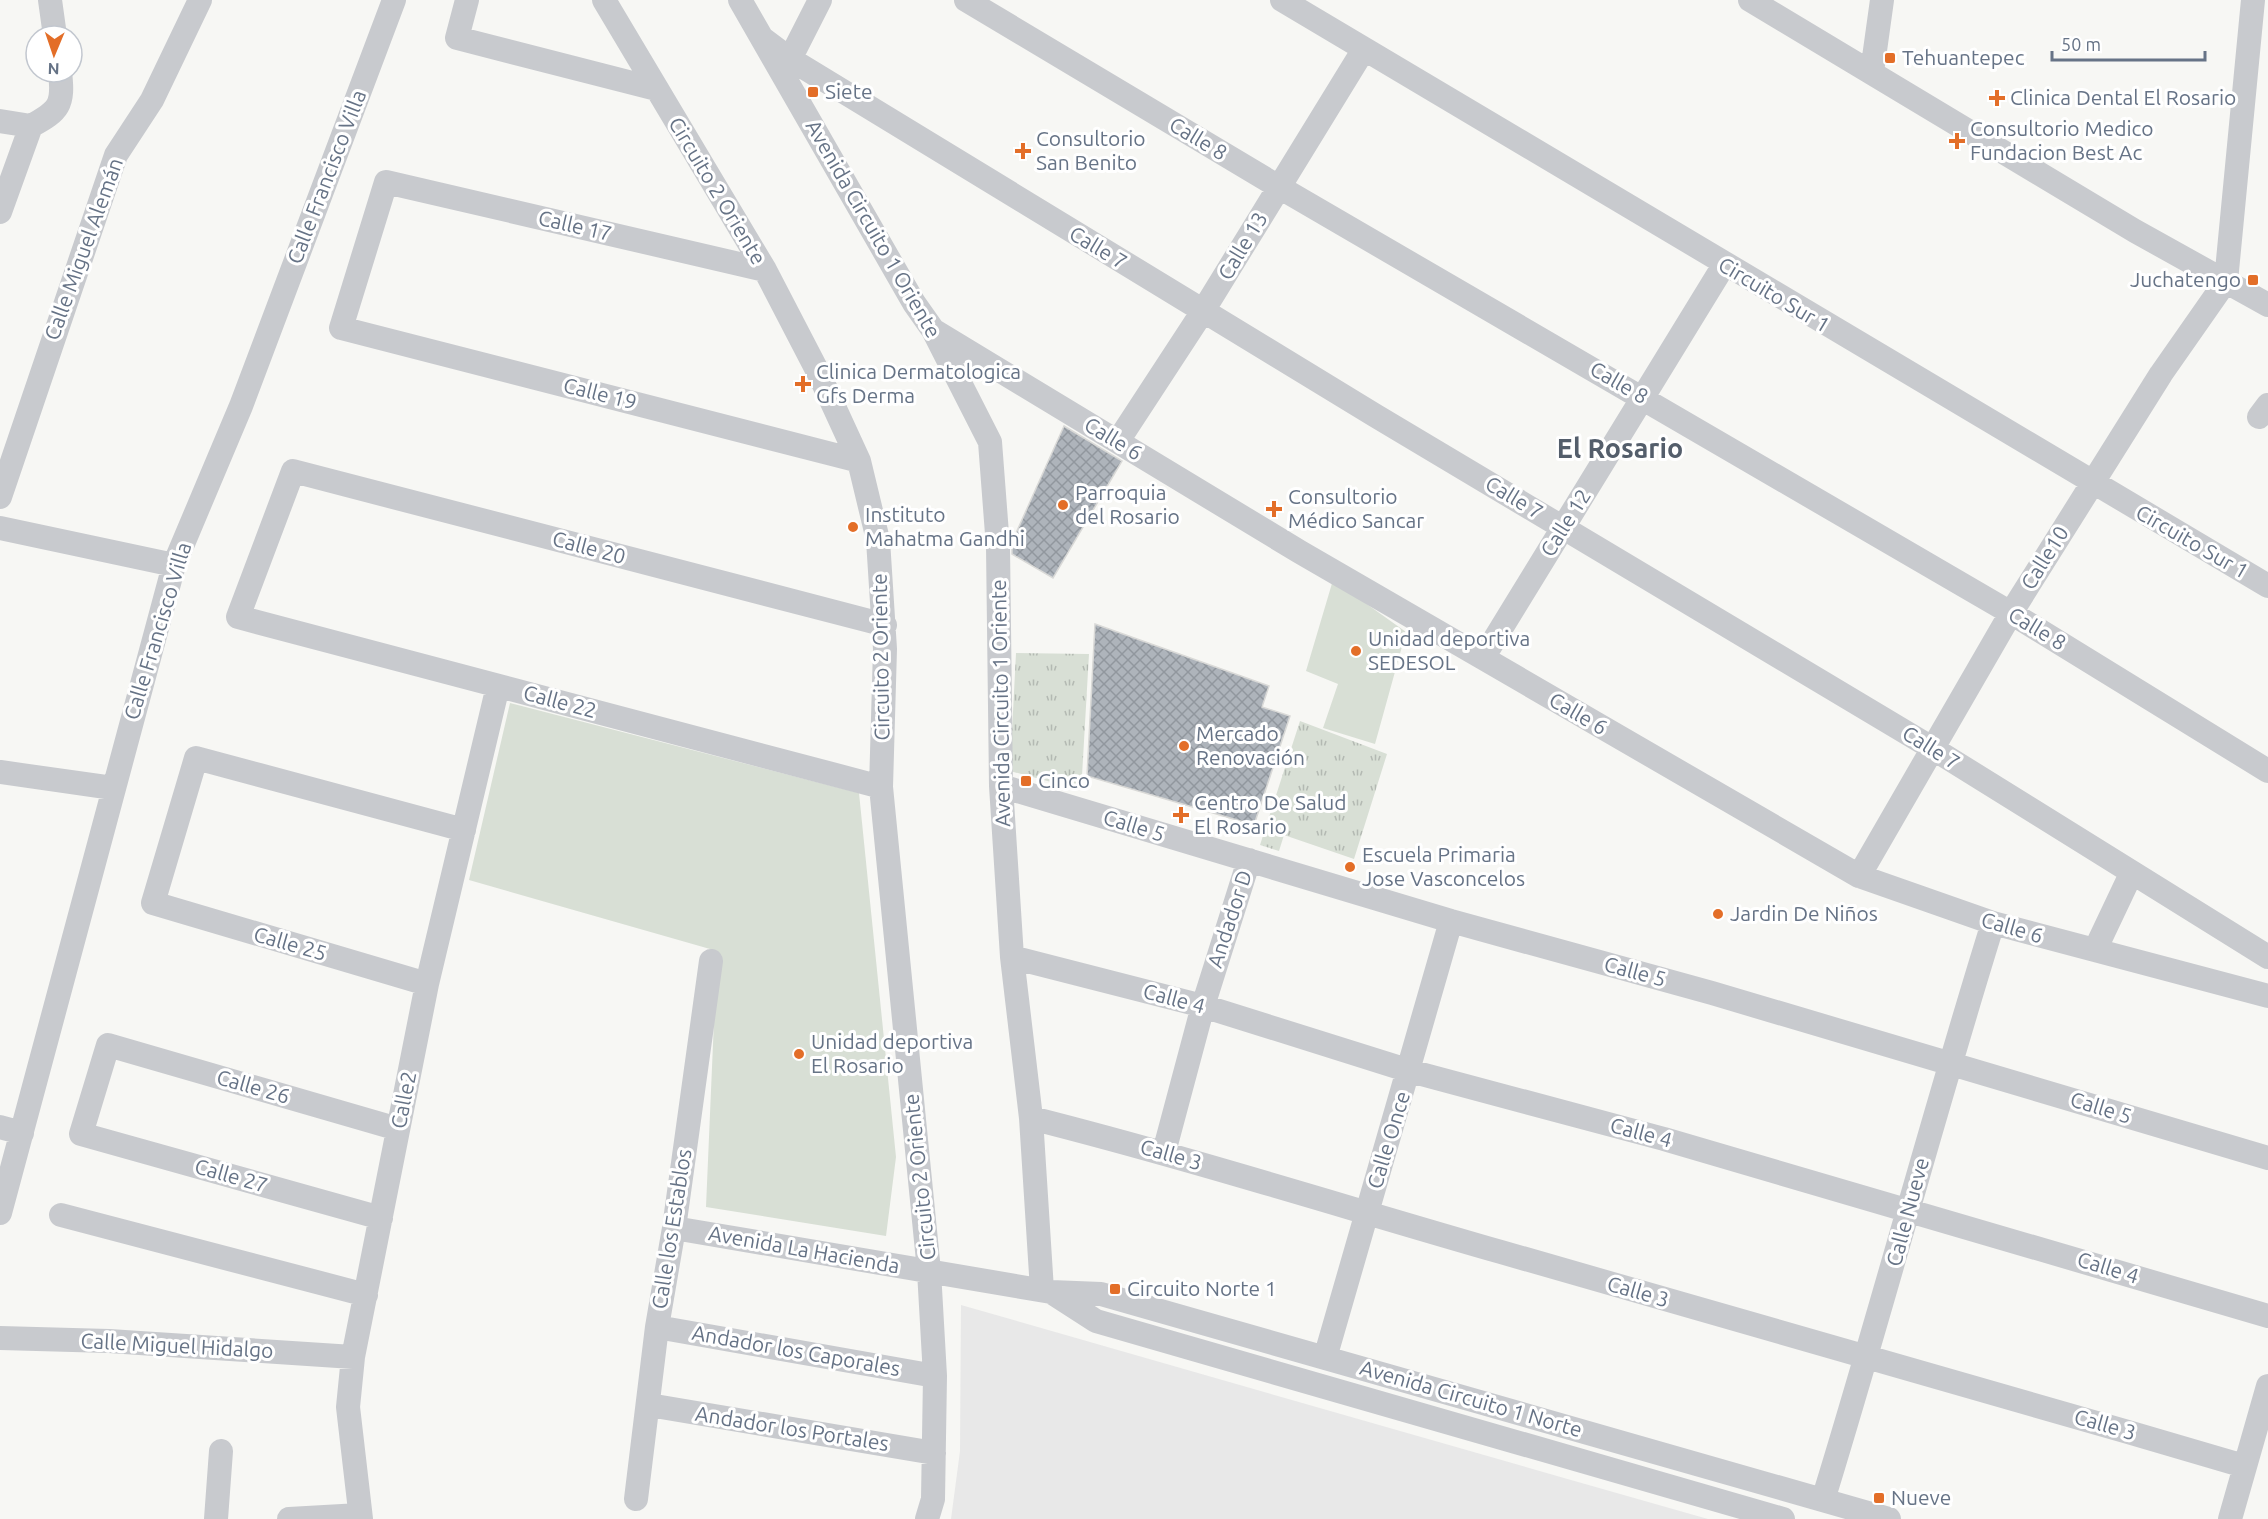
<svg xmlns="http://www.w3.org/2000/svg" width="2268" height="1519" viewBox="0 0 2268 1519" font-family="Ubuntu,sans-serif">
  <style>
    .built { fill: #e8e8e8 }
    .park { fill: url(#park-tufts) }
    .garden { fill: #d8dfd5 }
    .building { fill: url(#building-cross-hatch); stroke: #d9d9d7; stroke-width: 1.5 }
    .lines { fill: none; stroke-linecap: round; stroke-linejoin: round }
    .street { stroke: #c8cace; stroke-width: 24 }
    .poi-dot { fill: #e36e28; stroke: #fff; stroke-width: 2 }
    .labels { text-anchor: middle; stroke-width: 6; stroke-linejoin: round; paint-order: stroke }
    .poi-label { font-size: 21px; fill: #667386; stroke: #fff; text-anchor: start }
    .street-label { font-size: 21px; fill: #667386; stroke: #fff }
    .district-label { font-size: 27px; font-weight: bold; fill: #545e6b; stroke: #fff }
  </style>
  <defs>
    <pattern id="park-tufts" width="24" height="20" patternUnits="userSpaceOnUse" patternTransform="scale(1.5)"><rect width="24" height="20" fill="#d8dfd5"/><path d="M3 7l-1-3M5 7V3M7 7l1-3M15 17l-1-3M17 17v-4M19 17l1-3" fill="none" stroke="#b3b9b2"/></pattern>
    <pattern id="building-cross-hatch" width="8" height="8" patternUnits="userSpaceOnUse" patternTransform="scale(1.5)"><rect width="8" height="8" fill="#aeb4bb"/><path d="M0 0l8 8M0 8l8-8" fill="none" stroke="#91979e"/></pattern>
  </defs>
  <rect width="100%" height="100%" fill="#f7f7f4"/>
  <!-- built -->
  <path class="built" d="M 961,1305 L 1564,1478 L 1708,1519 L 951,1519 L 960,1451 Z"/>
  <!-- park -->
  <path class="park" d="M 1016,653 L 1089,654 L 1082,776 L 1077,789 L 1010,771 Z
    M 1300,721 L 1387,754 L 1354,859 L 1284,835 L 1279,851 L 1260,845 Z"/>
  <!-- garden -->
  <path class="garden" d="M 1333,580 L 1406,632 L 1375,744 L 1323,728 L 1338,684 L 1306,671 Z
    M 510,703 L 859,793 L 896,1157 L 886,1236 L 706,1207 L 717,951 L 469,880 Z"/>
  <!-- building -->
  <path class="building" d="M 1064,426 L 1122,461 L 1053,578 L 1012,554 L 1012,542 Z
    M 1095,624 L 1269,686 L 1262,707 L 1290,716 L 1254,825 L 1087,776 Z"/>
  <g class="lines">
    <!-- street -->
    <path class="street" d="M 50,0 L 55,36
      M 467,0 L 457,38 L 656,89
      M 604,0 L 765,270 L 819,374 L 859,461 L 878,540 L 885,649 L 881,787 L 929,1271 L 935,1376 L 933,1499 L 927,1519
      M 740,0 L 914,303 L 933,330 L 990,442 L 998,547 L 1001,786 L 1012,957 L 1031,1118 L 1042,1290
      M 966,0 L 1279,187 L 2011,613 L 2268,771
      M 1282,0 L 2268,586
      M 1750,0 L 2135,231 L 2268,305
      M 762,38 L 790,59 L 1376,416 L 1932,748 L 2268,957
      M 790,59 L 820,0
      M 1872,72 L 1882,0
      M 0,121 L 31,126
      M 31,126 C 59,111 64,105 60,72
      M 0,212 L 31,126
      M 765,270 L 386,182 L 341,328 L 859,461
      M 933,330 L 1300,552 L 1859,876 L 1993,923 L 2268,996
      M 2259,417 L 2268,405
      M 1118,441 L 1203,311 L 1364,49
      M 0,497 L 116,155 L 152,100 L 200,0
      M 0,528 L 174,565
      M 1483,658 L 1724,265
      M 0,772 L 113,788
      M 1001,786 L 1451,921 L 1712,993 L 2268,1158
      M 881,787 L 238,617 L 293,471 L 885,625
      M 1859,876 L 2011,613 L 2161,374 L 2226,281 L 2253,0
      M 2095,950 L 2131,874
      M 1012,957 L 1203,1006 L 1410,1071 L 1664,1139 L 2268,1316
      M 427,984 L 153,903 L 196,758 L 464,830
      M 1031,1118 C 1189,1158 1344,1207 1501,1252 C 1749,1324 1997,1393 2244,1466
      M 0,1127 L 22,1133
      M 1164,1152 L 1203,1006 L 1249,860
      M 0,1213 L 174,565 L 241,406 L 394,0
      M 61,1215 L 366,1295
      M 381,1218 L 81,1134 L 108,1045 L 398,1129
      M 674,1228 L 1051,1292 L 1101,1294 L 1889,1519
      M 1051,1292 L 1096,1321 L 1783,1519
      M 657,1327 L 935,1376
      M 0,1338 L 109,1341 L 353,1357
      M 1325,1358 L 1451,921
      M 649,1405 L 934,1453
      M 636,1499 L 657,1327 L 674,1228 L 711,961
      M 1823,1500 C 1882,1309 1933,1115 1993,923
      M 216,1519 L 221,1451
      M 289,1519 L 360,1515
      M 361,1519 L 348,1407 L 353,1357 L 427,984 L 498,686
      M 2230,1519 L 2268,1386"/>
  </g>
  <!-- markers -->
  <g class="poi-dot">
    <rect x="1884" y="52" width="12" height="12" rx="3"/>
    <rect x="807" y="86" width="12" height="12" rx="3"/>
    <path d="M1994 89h6v6h6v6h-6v6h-6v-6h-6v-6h6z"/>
    <path d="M1954 132h6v6h6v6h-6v6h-6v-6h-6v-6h6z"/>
    <path d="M1020 142h6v6h6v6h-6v6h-6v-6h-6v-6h6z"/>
    <rect x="2247" y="274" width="12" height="12" rx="3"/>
    <path d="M800 375h6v6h6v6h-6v6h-6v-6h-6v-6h6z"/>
    <circle cx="1063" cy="505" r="6"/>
    <path d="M1271 500h6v6h6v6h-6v6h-6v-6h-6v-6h6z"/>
    <circle cx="853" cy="527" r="6"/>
    <circle cx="1356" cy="651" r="6"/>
    <circle cx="1184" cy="746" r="6"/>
    <rect x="1020" y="775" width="12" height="12" rx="3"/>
    <path d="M1178 806h6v6h6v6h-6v6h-6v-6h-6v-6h6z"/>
    <circle cx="1350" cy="867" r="6"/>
    <circle cx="1718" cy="914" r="6"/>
    <circle cx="799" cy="1054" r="6"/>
    <rect x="1109" y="1283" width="12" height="12" rx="3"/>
    <rect x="1873" y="1492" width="12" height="12" rx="3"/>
  </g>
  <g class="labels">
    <!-- poi labels -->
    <g class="poi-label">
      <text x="1902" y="65">Tehuantepec</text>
      <text x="825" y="99">Siete</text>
      <text x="2010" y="105">Clinica Dental El Rosario</text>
      <text x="1970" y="136">Consultorio Medico<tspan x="1970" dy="24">Fundacion Best Ac</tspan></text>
      <text x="1036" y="146">Consultorio<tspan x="1036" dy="24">San Benito</tspan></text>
      <text x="2241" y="287" text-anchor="end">Juchatengo</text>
      <text x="816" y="379">Clinica Dermatologica<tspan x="816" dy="24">Gfs Derma</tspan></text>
      <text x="1075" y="500">Parroquia<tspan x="1075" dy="24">del Rosario</tspan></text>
      <text x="1288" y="504">Consultorio<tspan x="1288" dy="24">Médico Sancar</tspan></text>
      <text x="865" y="522">Instituto<tspan x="865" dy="24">Mahatma Gandhi</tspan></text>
      <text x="1368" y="646">Unidad deportiva<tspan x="1368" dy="24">SEDESOL</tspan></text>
      <text x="1196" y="741">Mercado<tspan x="1196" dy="24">Renovación</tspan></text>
      <text x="1038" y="788">Cinco</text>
      <text x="1194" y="810">Centro De Salud<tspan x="1194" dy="24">El Rosario</tspan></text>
      <text x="1362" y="862">Escuela Primaria<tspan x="1362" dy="24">Jose Vasconcelos</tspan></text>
      <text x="1730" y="921">Jardin De Niños</text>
      <text x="811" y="1049">Unidad deportiva<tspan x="811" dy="24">El Rosario</tspan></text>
      <text x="1127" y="1296">Circuito Norte 1</text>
      <text x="1891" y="1505">Nueve</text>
    </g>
    <!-- street labels -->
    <g class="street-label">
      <text transform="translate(1198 139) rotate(31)" y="7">Calle 8</text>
      <text transform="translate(327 177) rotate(-69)" y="7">Calle Francisco Villa</text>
      <text transform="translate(717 191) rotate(59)" y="7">Circuito 2 Oriente</text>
      <text transform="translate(575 226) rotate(13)" y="7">Calle 17</text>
      <text transform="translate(873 229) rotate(60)" y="7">Avenida Circuito 1 Oriente</text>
      <text transform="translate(1243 246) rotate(-59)" y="7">Calle 13</text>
      <text transform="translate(1098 248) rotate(31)" y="7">Calle 7</text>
      <text transform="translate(84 249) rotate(-70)" y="7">Calle Miguel Alemán</text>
      <text transform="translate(1774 295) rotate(31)" y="7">Circuito Sur 1</text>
      <text transform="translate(1619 383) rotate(30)" y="7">Calle 8</text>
      <text transform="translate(600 394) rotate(14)" y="7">Calle 19</text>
      <text transform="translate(1113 439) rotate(31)" y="7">Calle 6</text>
      <text transform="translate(1514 498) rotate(31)" y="7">Calle 7</text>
      <text transform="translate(1566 523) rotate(-58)" y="7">Calle 12</text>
      <text transform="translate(2192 542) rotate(30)" y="7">Circuito Sur 1</text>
      <text transform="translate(589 548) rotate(15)" y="7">Calle 20</text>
      <text transform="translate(2045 558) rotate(-58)" y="7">Calle10</text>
      <text transform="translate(2037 629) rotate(31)" y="7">Calle 8</text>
      <text transform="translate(158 631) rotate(-73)" y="7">Calle Francisco Villa</text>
      <text transform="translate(881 657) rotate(-91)" y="7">Circuito 2 Oriente</text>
      <text transform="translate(560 702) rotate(15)" y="7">Calle 22</text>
      <text transform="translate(1001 703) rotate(-91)" y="7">Avenida Circuito 1 Oriente</text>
      <text transform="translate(1578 714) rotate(30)" y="7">Calle 6</text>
      <text transform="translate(1931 748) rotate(32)" y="7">Calle 7</text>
      <text transform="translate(1134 826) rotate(17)" y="7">Calle 5</text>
      <text transform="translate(1230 919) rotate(-72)" y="7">Andador D</text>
      <text transform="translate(2012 928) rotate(16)" y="7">Calle 6</text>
      <text transform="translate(290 944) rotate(16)" y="7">Calle 25</text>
      <text transform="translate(1635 972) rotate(15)" y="7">Calle 5</text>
      <text transform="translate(1174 999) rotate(15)" y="7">Calle 4</text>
      <text transform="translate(253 1087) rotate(16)" y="7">Calle 26</text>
      <text transform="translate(404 1100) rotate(-79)" y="7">Calle2</text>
      <text transform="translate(2101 1108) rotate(17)" y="7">Calle 5</text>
      <text transform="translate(1641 1133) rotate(15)" y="7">Calle 4</text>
      <text transform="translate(1389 1140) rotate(-73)" y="7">Calle Once</text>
      <text transform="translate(1171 1155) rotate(16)" y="7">Calle 3</text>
      <text transform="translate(231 1176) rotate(16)" y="7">Calle 27</text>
      <text transform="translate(920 1177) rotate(-96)" y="7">Circuito 2 Oriente</text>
      <text transform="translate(1908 1212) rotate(-75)" y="7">Calle Nueve</text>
      <text transform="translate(672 1229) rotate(-81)" y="7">Calle los Establos</text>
      <text transform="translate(804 1250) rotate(10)" y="7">Avenida La Hacienda</text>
      <text transform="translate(2108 1268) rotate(17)" y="7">Calle 4</text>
      <text transform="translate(1638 1292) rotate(16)" y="7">Calle 3</text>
      <text transform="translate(177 1346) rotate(3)" y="7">Calle Miguel Hidalgo</text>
      <text transform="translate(796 1351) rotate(10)" y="7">Andador los Caporales</text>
      <text transform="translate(1471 1399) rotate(16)" y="7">Avenida Circuito 1 Norte</text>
      <text transform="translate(2105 1425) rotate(16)" y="7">Calle 3</text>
      <text transform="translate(792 1429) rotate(9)" y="7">Andador los Portales</text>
    </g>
    <!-- district labels -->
    <g class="district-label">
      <text x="1620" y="458">El Rosario</text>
    </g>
  </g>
  <!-- north arrow -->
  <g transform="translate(54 54) rotate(182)"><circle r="28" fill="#ffffff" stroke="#c2c7cf" stroke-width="1.5"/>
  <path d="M0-4.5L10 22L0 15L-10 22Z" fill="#e36e28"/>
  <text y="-9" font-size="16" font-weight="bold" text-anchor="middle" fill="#667386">N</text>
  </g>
  <!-- scale -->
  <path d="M2052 51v9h153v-9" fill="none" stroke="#667386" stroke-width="3"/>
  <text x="2061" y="51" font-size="18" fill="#667386" stroke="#ffffff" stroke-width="4.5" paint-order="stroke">50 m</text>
</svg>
